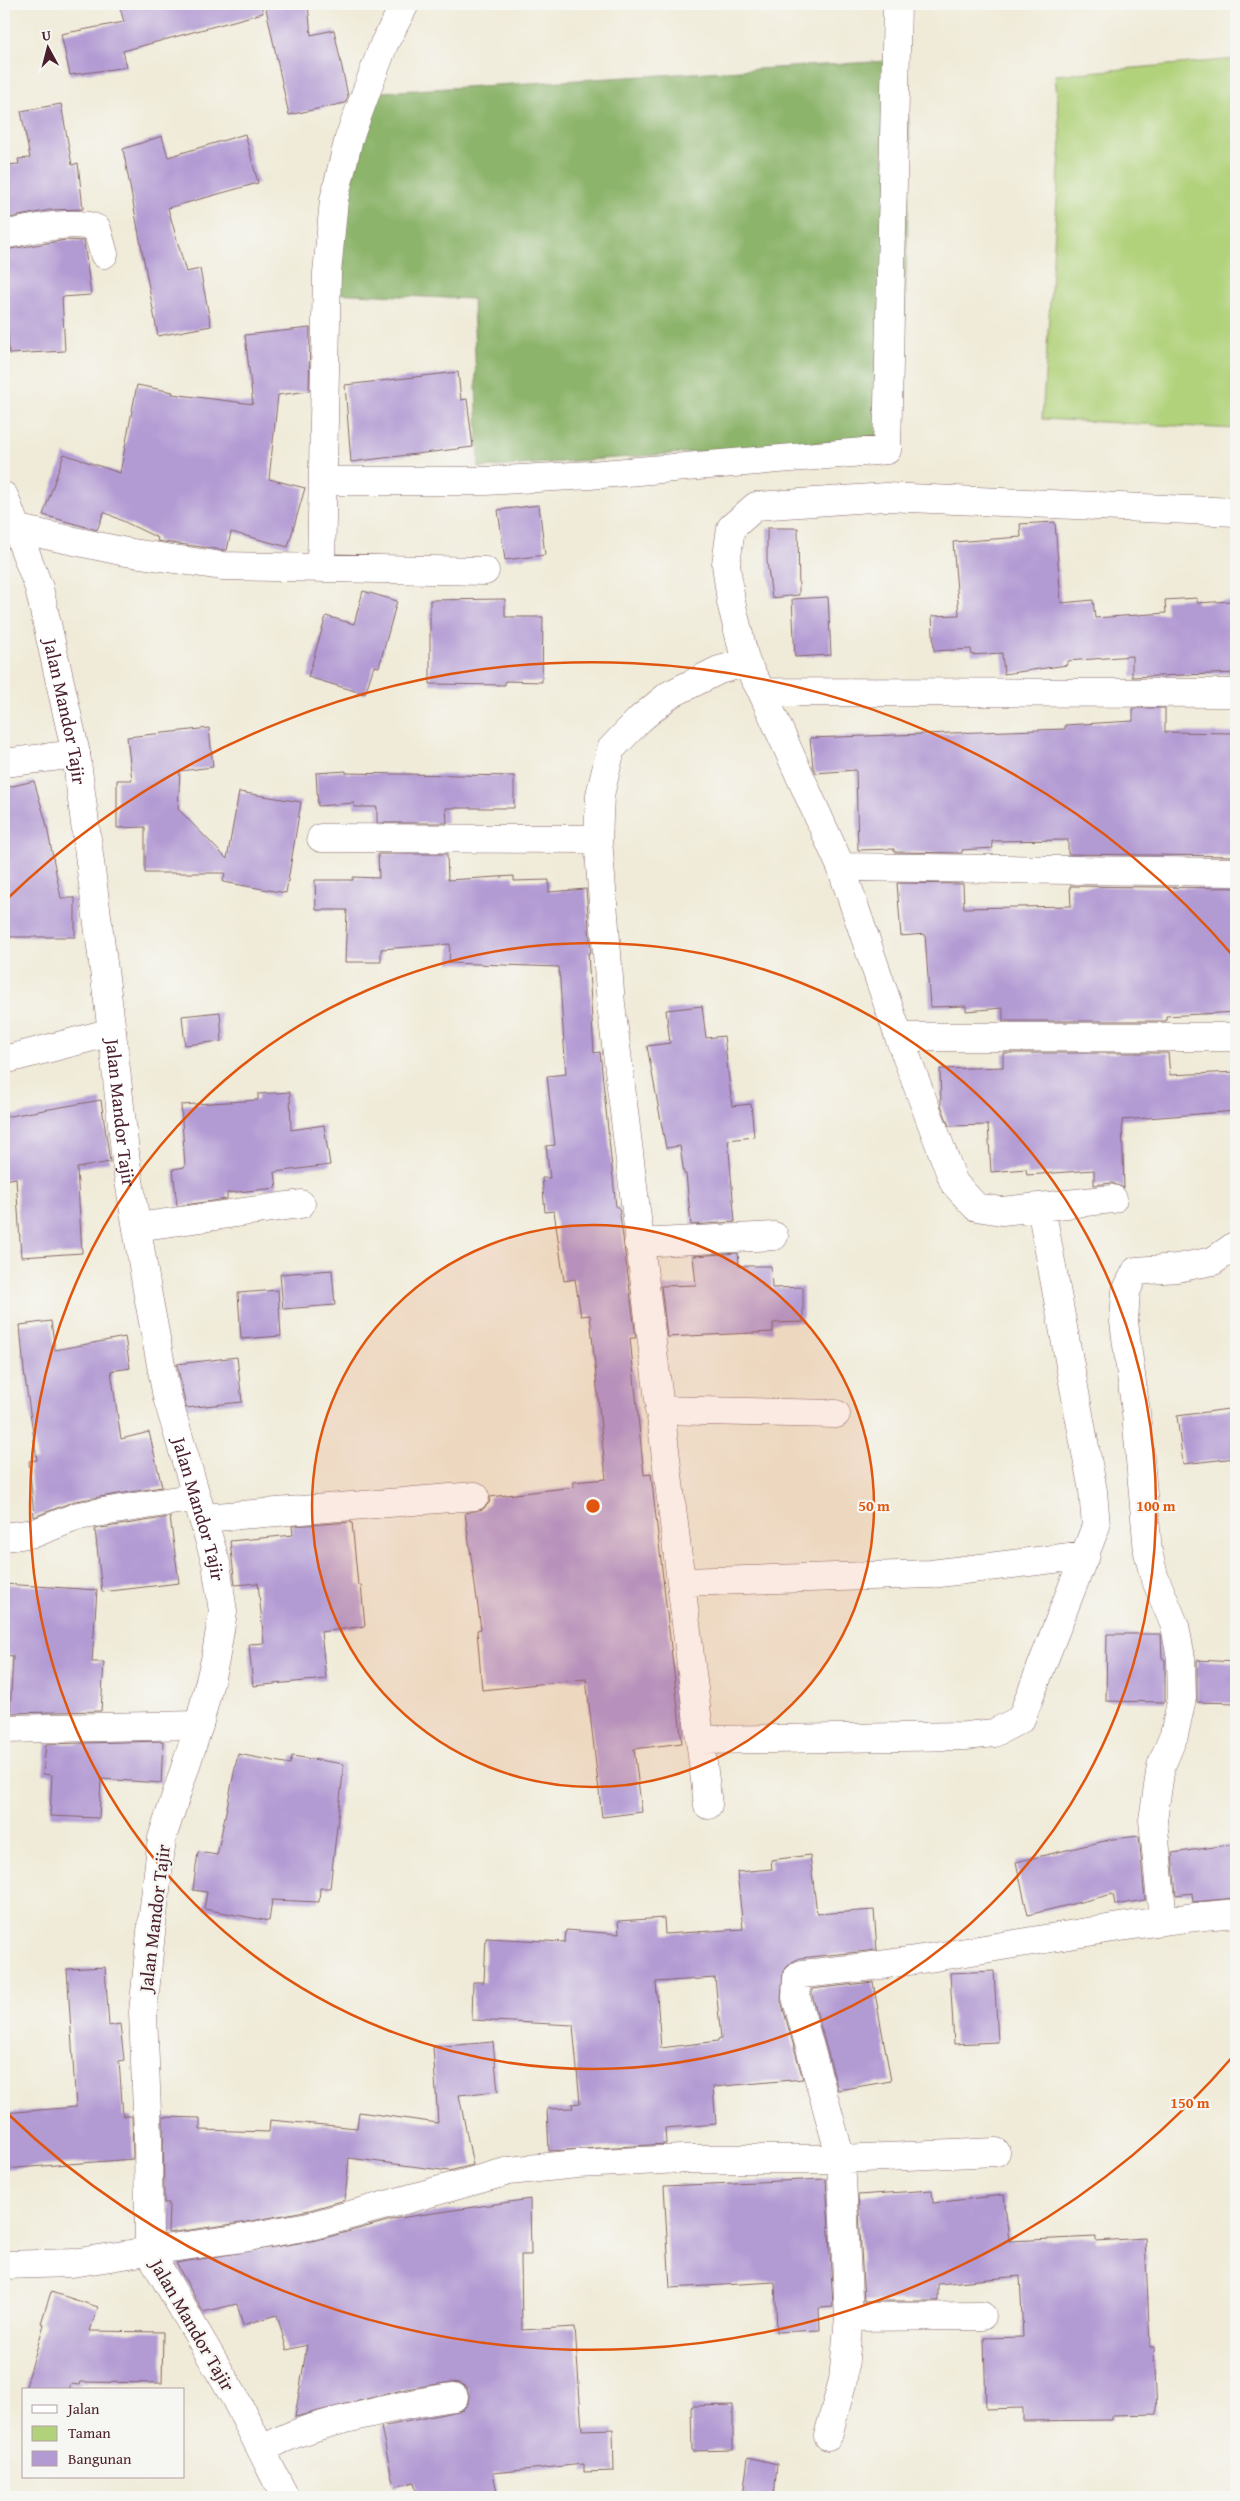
<svg xmlns="http://www.w3.org/2000/svg" width="1240" height="2501" viewBox="0 0 1240 2501" font-family="'Gentium Book Plus',serif">
  <style>
    .green { fill: #b1d27a; stroke: #7e7852 }
    .forest { fill: #8cb46a; stroke: #6b6a4a }
    .building { fill: #b29ad3; fill-rule: evenodd }
    .lines { fill: none; stroke-linecap: round; stroke-linejoin: round }
    .minor-casing { stroke: #846668; stroke-width: 29 }
    .major-casing { stroke: #846668; stroke-width: 29 }
    .minor { stroke: #fff; stroke-width: 28 }
    .major { stroke: #fff; stroke-width: 28 }
    .ring { fill: none; stroke: #e0560e; stroke-width: 2.5 }
    .labels { text-anchor: middle; stroke-width: 4.5; stroke-linejoin: round; paint-order: stroke }
    .street-label { font-size: 19px; fill: #4a1f2b; stroke: #f6f6f2 }
    .centre { fill: #e0560e; stroke: #f6f6f2; stroke-width: 2.5 }
    .ring-label { font-size: 15px; text-anchor: middle; font-weight: bold; fill: #e0560e; stroke: #f6f6f2; stroke-width: 4.5; stroke-linejoin: round; paint-order: stroke }
  </style>
  <rect width="100%" height="100%" fill="#f6f6f2"/>
  <filter id="ink" filterUnits="userSpaceOnUse"><feTurbulence type="fractalNoise" baseFrequency=".02" numOctaves="2"/><feDisplacementMap in="SourceGraphic" scale="10" xChannelSelector="R" yChannelSelector="G"/><feConvolveMatrix kernelMatrix="1 2 1 2 8 2 1 2 1" color-interpolation-filters="sRGB"/></filter>
  <filter id="wash" filterUnits="userSpaceOnUse"><feTurbulence type="fractalNoise" baseFrequency=".0096" numOctaves="4" result="noise"/><feDisplacementMap in="SourceGraphic" scale="20" xChannelSelector="R" yChannelSelector="G"/><feGaussianBlur stdDeviation="1.12" result="paint"/><feColorMatrix in="noise" values="0 0 0 0 0 0 0 0 0 0 0 0 0 0 0 0 0 1.4 0 .05"/><feComposite in="paint" operator="in"/></filter>
  <g filter="url(#wash)">
    <rect width="100%" height="100%" fill="#f0ebd8"/>
    <!-- green -->
    <path class="green" d="M 1236,59 L 1236,429 L 1042,419 L 1061,141 L 1055,75 Z"/>
    <!-- forest -->
    <path class="forest" d="M 905,60 L 910,142 L 901,437 L 479,468 L 473,299 L 329,293 L 366,93 Z"/>
    <g id="blocks">
      <!-- building -->
      <path class="building" d="M 119,4 L 261,4 L 263,13 L 123,51 L 127,67 L 70,75 L 61,34 L 124,22 Z
        M 265,4 L 308,4 L 311,35 L 334,30 L 348,96 L 345,103 L 289,115 Z
        M 61,104 L 72,165 L 78,163 L 83,209 L 50,210 L 4,219 L 4,165 L 19,164 L 18,159 L 30,158 L 21,111 Z
        M 245,134 L 258,183 L 168,208 L 186,272 L 200,269 L 211,326 L 158,336 L 123,149 L 162,136 L 168,157 Z
        M 66,240 L 84,241 L 91,295 L 62,297 L 65,351 L 9,354 L 6,299 L 4,299 L 4,250 Z
        M 310,328 L 309,391 L 278,395 L 269,479 L 305,488 L 288,547 L 231,532 L 227,550 L 223,550 L 157,541 L 158,538 L 104,512 L 97,530 L 43,515 L 64,454 L 120,473 L 137,385 L 173,392 L 172,394 L 253,404 L 245,335 Z
        M 458,372 L 461,400 L 467,399 L 473,447 L 351,462 L 345,385 Z
        M 539,505 L 545,555 L 505,560 L 498,510 Z
        M 1055,522 L 1061,603 L 1093,600 L 1095,618 L 1166,613 L 1165,600 L 1197,598 L 1197,603 L 1231,601 L 1236,673 L 1132,677 L 1132,656 L 1067,661 L 1067,665 L 1004,674 L 1002,653 L 972,655 L 971,649 L 934,651 L 932,616 L 959,615 L 953,542 L 1021,537 L 1020,524 Z
        M 767,528 L 798,528 L 799,595 L 772,598 L 767,561 Z
        M 363,591 L 397,601 L 379,667 L 374,666 L 365,694 L 308,677 L 326,616 L 354,624 Z
        M 828,597 L 831,655 L 795,657 L 792,599 Z
        M 505,599 L 505,617 L 543,617 L 542,682 L 505,681 L 505,685 L 430,684 L 430,600 Z
        M 1133,708 L 1165,708 L 1165,732 L 1236,733 L 1236,856 L 1068,854 L 1068,840 L 992,841 L 993,848 L 962,850 L 962,853 L 894,852 L 894,849 L 858,850 L 856,770 L 816,773 L 813,767 L 810,738 L 1065,729 L 1065,725 L 1133,721 Z
        M 209,728 L 213,767 L 180,771 L 178,809 L 227,859 L 239,792 L 301,802 L 286,893 L 223,882 L 225,873 L 145,873 L 145,827 L 117,828 L 117,780 L 132,780 L 127,737 Z
        M 346,771 L 346,773 L 514,776 L 514,808 L 446,808 L 447,823 L 377,823 L 377,807 L 354,807 L 354,803 L 318,806 L 316,773 Z
        M 34,781 L 46,822 L 61,898 L 75,898 L 75,937 L 4,937 L 4,788 Z
        M 378,854 L 447,854 L 448,880 L 514,876 L 514,881 L 549,880 L 549,892 L 586,889 L 591,953 L 588,953 L 594,1053 L 600,1052 L 616,1207 L 619,1207 L 636,1338 L 630,1338 L 644,1475 L 651,1474 L 682,1743 L 634,1749 L 642,1812 L 602,1817 L 586,1679 L 482,1690 L 477,1630 L 481,1629 L 465,1513 L 483,1509 L 489,1503 L 490,1497 L 574,1487 L 573,1482 L 606,1479 L 590,1315 L 581,1316 L 575,1279 L 564,1281 L 554,1211 L 545,1212 L 542,1178 L 550,1178 L 546,1146 L 555,1145 L 547,1076 L 566,1074 L 559,967 L 449,963 L 450,944 L 381,949 L 381,962 L 345,962 L 347,910 L 316,910 L 315,880 L 353,880 L 353,877 L 379,878 Z
        M 897,883 L 963,884 L 964,908 L 1071,906 L 1070,886 L 1236,888 L 1236,1012 L 1166,1016 L 1166,1021 L 1003,1021 L 1003,1008 L 966,1011 L 966,1006 L 930,1007 L 925,934 L 901,936 Z
        M 702,1006 L 706,1038 L 724,1036 L 732,1106 L 751,1104 L 754,1137 L 728,1140 L 735,1222 L 691,1225 L 686,1174 L 684,1174 L 680,1146 L 666,1148 L 647,1046 L 670,1043 L 666,1010 Z
        M 220,1012 L 222,1041 L 185,1045 L 182,1016 Z
        M 1003,1053 L 1168,1053 L 1170,1075 L 1236,1072 L 1236,1111 L 1122,1120 L 1124,1188 L 1112,1183 L 1094,1185 L 1094,1170 L 1027,1175 L 1026,1169 L 991,1172 L 988,1125 L 949,1126 L 941,1105 L 940,1069 L 1003,1067 Z
        M 290,1092 L 291,1130 L 324,1125 L 330,1165 L 275,1172 L 277,1188 L 227,1193 L 227,1199 L 177,1206 L 173,1169 L 185,1167 L 181,1105 L 258,1100 L 258,1094 Z
        M 101,1100 L 110,1162 L 77,1168 L 82,1253 L 21,1257 L 16,1178 L 4,1180 L 4,1117 Z
        M 738,1253 L 739,1266 L 771,1266 L 772,1288 L 803,1287 L 803,1322 L 773,1323 L 773,1332 L 667,1337 L 661,1286 L 696,1285 L 693,1256 Z
        M 332,1270 L 335,1305 L 283,1309 L 280,1274 Z
        M 278,1290 L 281,1336 L 241,1339 L 238,1293 Z
        M 51,1321 L 55,1350 L 125,1337 L 130,1368 L 111,1371 L 121,1439 L 149,1432 L 162,1487 L 75,1501 L 34,1517 L 29,1461 L 37,1460 L 24,1371 L 20,1325 Z
        M 237,1357 L 242,1402 L 186,1408 L 177,1364 Z
        M 1236,1408 L 1236,1458 L 1183,1464 L 1177,1416 Z
        M 170,1517 L 179,1583 L 102,1592 L 95,1529 Z
        M 352,1522 L 358,1585 L 361,1585 L 365,1626 L 321,1632 L 326,1679 L 253,1686 L 249,1644 L 264,1643 L 258,1583 L 235,1585 L 230,1541 L 293,1535 L 292,1526 Z
        M 4,1584 L 97,1590 L 92,1662 L 104,1662 L 101,1711 L 10,1713 L 13,1656 L 4,1655 Z
        M 1107,1634 L 1161,1634 L 1162,1658 L 1165,1660 L 1165,1702 L 1106,1701 Z
        M 1197,1660 L 1236,1662 L 1236,1703 L 1197,1702 Z
        M 163,1741 L 161,1783 L 101,1779 L 99,1818 L 50,1816 L 52,1775 L 43,1774 L 46,1744 Z
        M 238,1754 L 290,1764 L 292,1756 L 344,1764 L 330,1888 L 320,1888 L 319,1902 L 272,1900 L 269,1921 L 204,1909 L 207,1892 L 193,1890 L 198,1852 L 217,1855 Z
        M 1139,1836 L 1145,1900 L 1115,1905 L 1113,1894 L 1028,1915 L 1016,1862 L 1113,1839 Z
        M 1236,1844 L 1236,1898 L 1193,1902 L 1192,1893 L 1176,1895 L 1172,1853 Z
        M 810,1855 L 817,1914 L 874,1910 L 877,1950 L 800,1958 L 792,1962 L 783,1971 L 781,2001 L 803,2079 L 713,2087 L 716,2124 L 665,2128 L 666,2144 L 549,2151 L 547,2109 L 573,2108 L 572,2104 L 580,2103 L 573,2025 L 472,2020 L 473,1982 L 484,1982 L 486,1938 L 565,1942 L 566,1930 L 619,1934 L 618,1921 L 664,1918 L 665,1934 L 743,1929 L 737,1872 L 772,1869 L 771,1860 ZM 715,1978 L 721,2038 L 718,2039 L 718,2041 L 661,2048 L 656,1982 Z
        M 105,1967 L 109,2026 L 120,2024 L 124,2060 L 119,2061 L 123,2116 L 132,2116 L 133,2159 L 4,2169 L 4,2113 L 76,2107 L 67,1969 Z
        M 994,1971 L 998,2042 L 954,2044 L 950,1973 Z
        M 873,1982 L 891,2081 L 838,2090 L 812,1995 L 812,1989 Z
        M 493,2042 L 498,2091 L 459,2095 L 473,2165 L 449,2171 L 349,2158 L 345,2200 L 310,2210 L 241,2223 L 168,2233 L 169,2203 L 164,2203 L 163,2117 L 200,2118 L 200,2130 L 269,2132 L 270,2120 L 357,2128 L 359,2112 L 438,2123 L 433,2047 Z
        M 826,2179 L 833,2307 L 819,2308 L 820,2330 L 777,2332 L 775,2282 L 670,2288 L 664,2186 Z
        M 932,2190 L 933,2203 L 1004,2195 L 1009,2241 L 1096,2237 L 1096,2241 L 1145,2238 L 1150,2347 L 1154,2347 L 1157,2414 L 1112,2415 L 1112,2420 L 1023,2421 L 1023,2408 L 986,2409 L 984,2338 L 1023,2337 L 1020,2276 L 938,2284 L 938,2301 L 864,2301 L 858,2195 Z
        M 530,2199 L 531,2255 L 521,2255 L 522,2330 L 575,2327 L 582,2430 L 613,2429 L 614,2471 L 584,2472 L 584,2464 L 493,2473 L 498,2497 L 417,2497 L 414,2482 L 394,2487 L 381,2427 L 463,2410 L 468,2403 L 469,2395 L 467,2388 L 460,2383 L 452,2382 L 406,2389 L 295,2417 L 307,2345 L 287,2350 L 277,2315 L 243,2325 L 237,2304 L 203,2312 L 176,2263 L 317,2240 L 399,2218 Z
        M 51,2292 L 98,2307 L 90,2331 L 163,2332 L 162,2383 L 81,2382 L 80,2385 L 70,2384 L 70,2390 L 25,2390 L 44,2324 L 41,2323 Z
        M 733,2405 L 733,2450 L 692,2451 L 691,2406 Z
        M 748,2457 L 777,2464 L 774,2497 L 743,2497 Z"/>
    </g>
  </g>
  <g filter="url(#ink)">
    <use href="#blocks" fill-opacity="0" stroke="#846668" stroke-width="1"/>
    <g class="lines">
      <!-- minor casing -->
      <g class="minor-casing">
        <path id="minor" d="M 4,235 C 25,230 79,218 97,229 L 104,254
          M 323,481 L 486,481 L 590,475 L 887,450 L 897,4
          M 18,529 L 126,552 L 222,566 L 485,571
          M 321,567 L 327,273 L 334,200 L 349,138 L 384,44 L 405,4
          M 762,692 L 1236,693
          M 4,763 L 76,754
          M 321,838 L 598,839
          M 841,867 L 1236,872
          M 899,1037 L 1236,1037
          M 4,1060 L 112,1032
          M 1113,1199 L 1002,1211 L 976,1207 L 954,1183 L 899,1037 L 841,867 L 762,692 L 746,663 L 731,602 L 726,564 L 731,528 L 756,506 L 886,497 L 1236,512
          M 137,1227 L 301,1204
          M 638,1243 L 774,1236
          M 659,1410 L 836,1414
          M 203,1518 L 475,1496
          M 4,1537 L 35,1533 L 78,1516 L 196,1497
          M 682,1582 L 931,1574 L 1086,1555
          M 4,1729 L 199,1725
          M 700,1740 L 966,1736 L 994,1733 L 1021,1719 L 1096,1526 L 1093,1491 L 1041,1207
          M 708,1805 L 611,1004 L 598,839 L 600,795 L 611,749 L 640,719 L 669,695 L 719,670 L 746,663
          M 1163,1920 L 1153,1820 L 1161,1766 L 1174,1735 L 1182,1698 L 1181,1658 L 1175,1626 L 1154,1576 L 1148,1552 L 1136,1413 L 1124,1322 L 1126,1291 L 1136,1271 L 1177,1268 L 1213,1261 L 1236,1245
          M 849,2317 L 982,2316
          M 828,2436 L 843,2380 L 849,2317 L 841,2159 L 996,2152
          M 262,2450 C 295,2430 326,2424 363,2415 C 395,2407 422,2401 454,2397
          M 285,2497 L 235,2398 L 149,2251 L 243,2238 L 314,2225 L 509,2171 L 577,2164 L 682,2159 L 841,2159 L 796,1997 L 797,1978 L 802,1974 C 948,1961 1091,1925 1236,1913"/>
      </g>
      <!-- major casing -->
      <g class="major-casing">
        <g id="major">
          <path id="s1" d="M 4,496 L 39,588 L 76,754 L 112,1032 L 126,1162 L 147,1290 L 167,1397 L 216,1563 L 223,1612 L 215,1660 L 199,1725 L 162,1838 L 151,1932 L 143,2013 L 148,2136 L 149,2251 L 72,2263 L 4,2265"/>
        </g>
      </g>
      <!-- minor -->
      <use href="#minor" class="minor"/>
      <!-- major -->
      <use href="#major" class="major"/>
    </g>
  </g>
  <!-- distance rings -->
  <circle cx="593" cy="1506" r="281" fill="#e0560e" fill-opacity=".12"/>
  <g class="ring">
    <circle cx="593" cy="1506" r="281"/>
    <circle cx="593" cy="1506" r="563"/>
    <path d="M1235 2054A844 844 0 0 1 7 2113M7 899A844 844 0 0 1 1235 958"/>
  </g>
  <g class="labels">
    <!-- street labels -->
    <g class="street-label">
      <text dy="7" stroke="none"><textPath href="#s1" startOffset="225">Jalan Mandor Tajir</textPath></text>
      <text dy="7" stroke="none"><textPath href="#s1" startOffset="630">Jalan Mandor Tajir</textPath></text>
      <text dy="7" stroke="none"><textPath href="#s1" startOffset="1035">Jalan Mandor Tajir</textPath></text>
      <text transform="translate(154 1918) rotate(-83)" y="7">Jalan Mandor Tajir</text>
      <text transform="translate(193 2325) rotate(60)" y="7">Jalan Mandor Tajir</text>
    </g>
  </g>
  <circle cx="593" cy="1506" r="8" class="centre"/>
  <g class="ring-label">
    <text x="874" y="1511">50 m</text>
    <text x="1156" y="1511">100 m</text>
    <text x="1190" y="2108">150 m</text>
  </g>
  <!-- margin -->
  <rect width="1240" height="2501" fill="none" stroke="#f6f6f2" stroke-width="20"/>
  <!-- legend -->
  <rect x="22" y="2388" width="162" height="90" fill="#f6f6f2" stroke="#b1a0a2"/>
  <rect x="32" y="2405" width="25" height="8" fill="#ffffff" stroke="#b1a0a2"/>
  <text x="68" y="2414" font-size="15" fill="#4a1f2b">Jalan</text>
  <rect x="32" y="2426" width="25" height="15" fill="#b1d27a" stroke="#b1a0a2"/>
  <text x="68" y="2438" font-size="15" fill="#4a1f2b">Taman</text>
  <rect x="32" y="2451" width="25" height="15" fill="#b29ad3" stroke="#b1a0a2"/>
  <text x="68" y="2464" font-size="15" fill="#4a1f2b">Bangunan</text>
  <!-- north arrow -->
  <g transform="translate(48 48) rotate(353)" stroke="#f6f6f2" stroke-width="4" paint-order="stroke">
  <path d="M0-4L9 19L0 12L-9 19Z" fill="#4a1f2b"/>
  <text y="-8" font-size="14" font-weight="bold" text-anchor="middle" fill="#4a1f2b">U</text>
  </g>
</svg>
